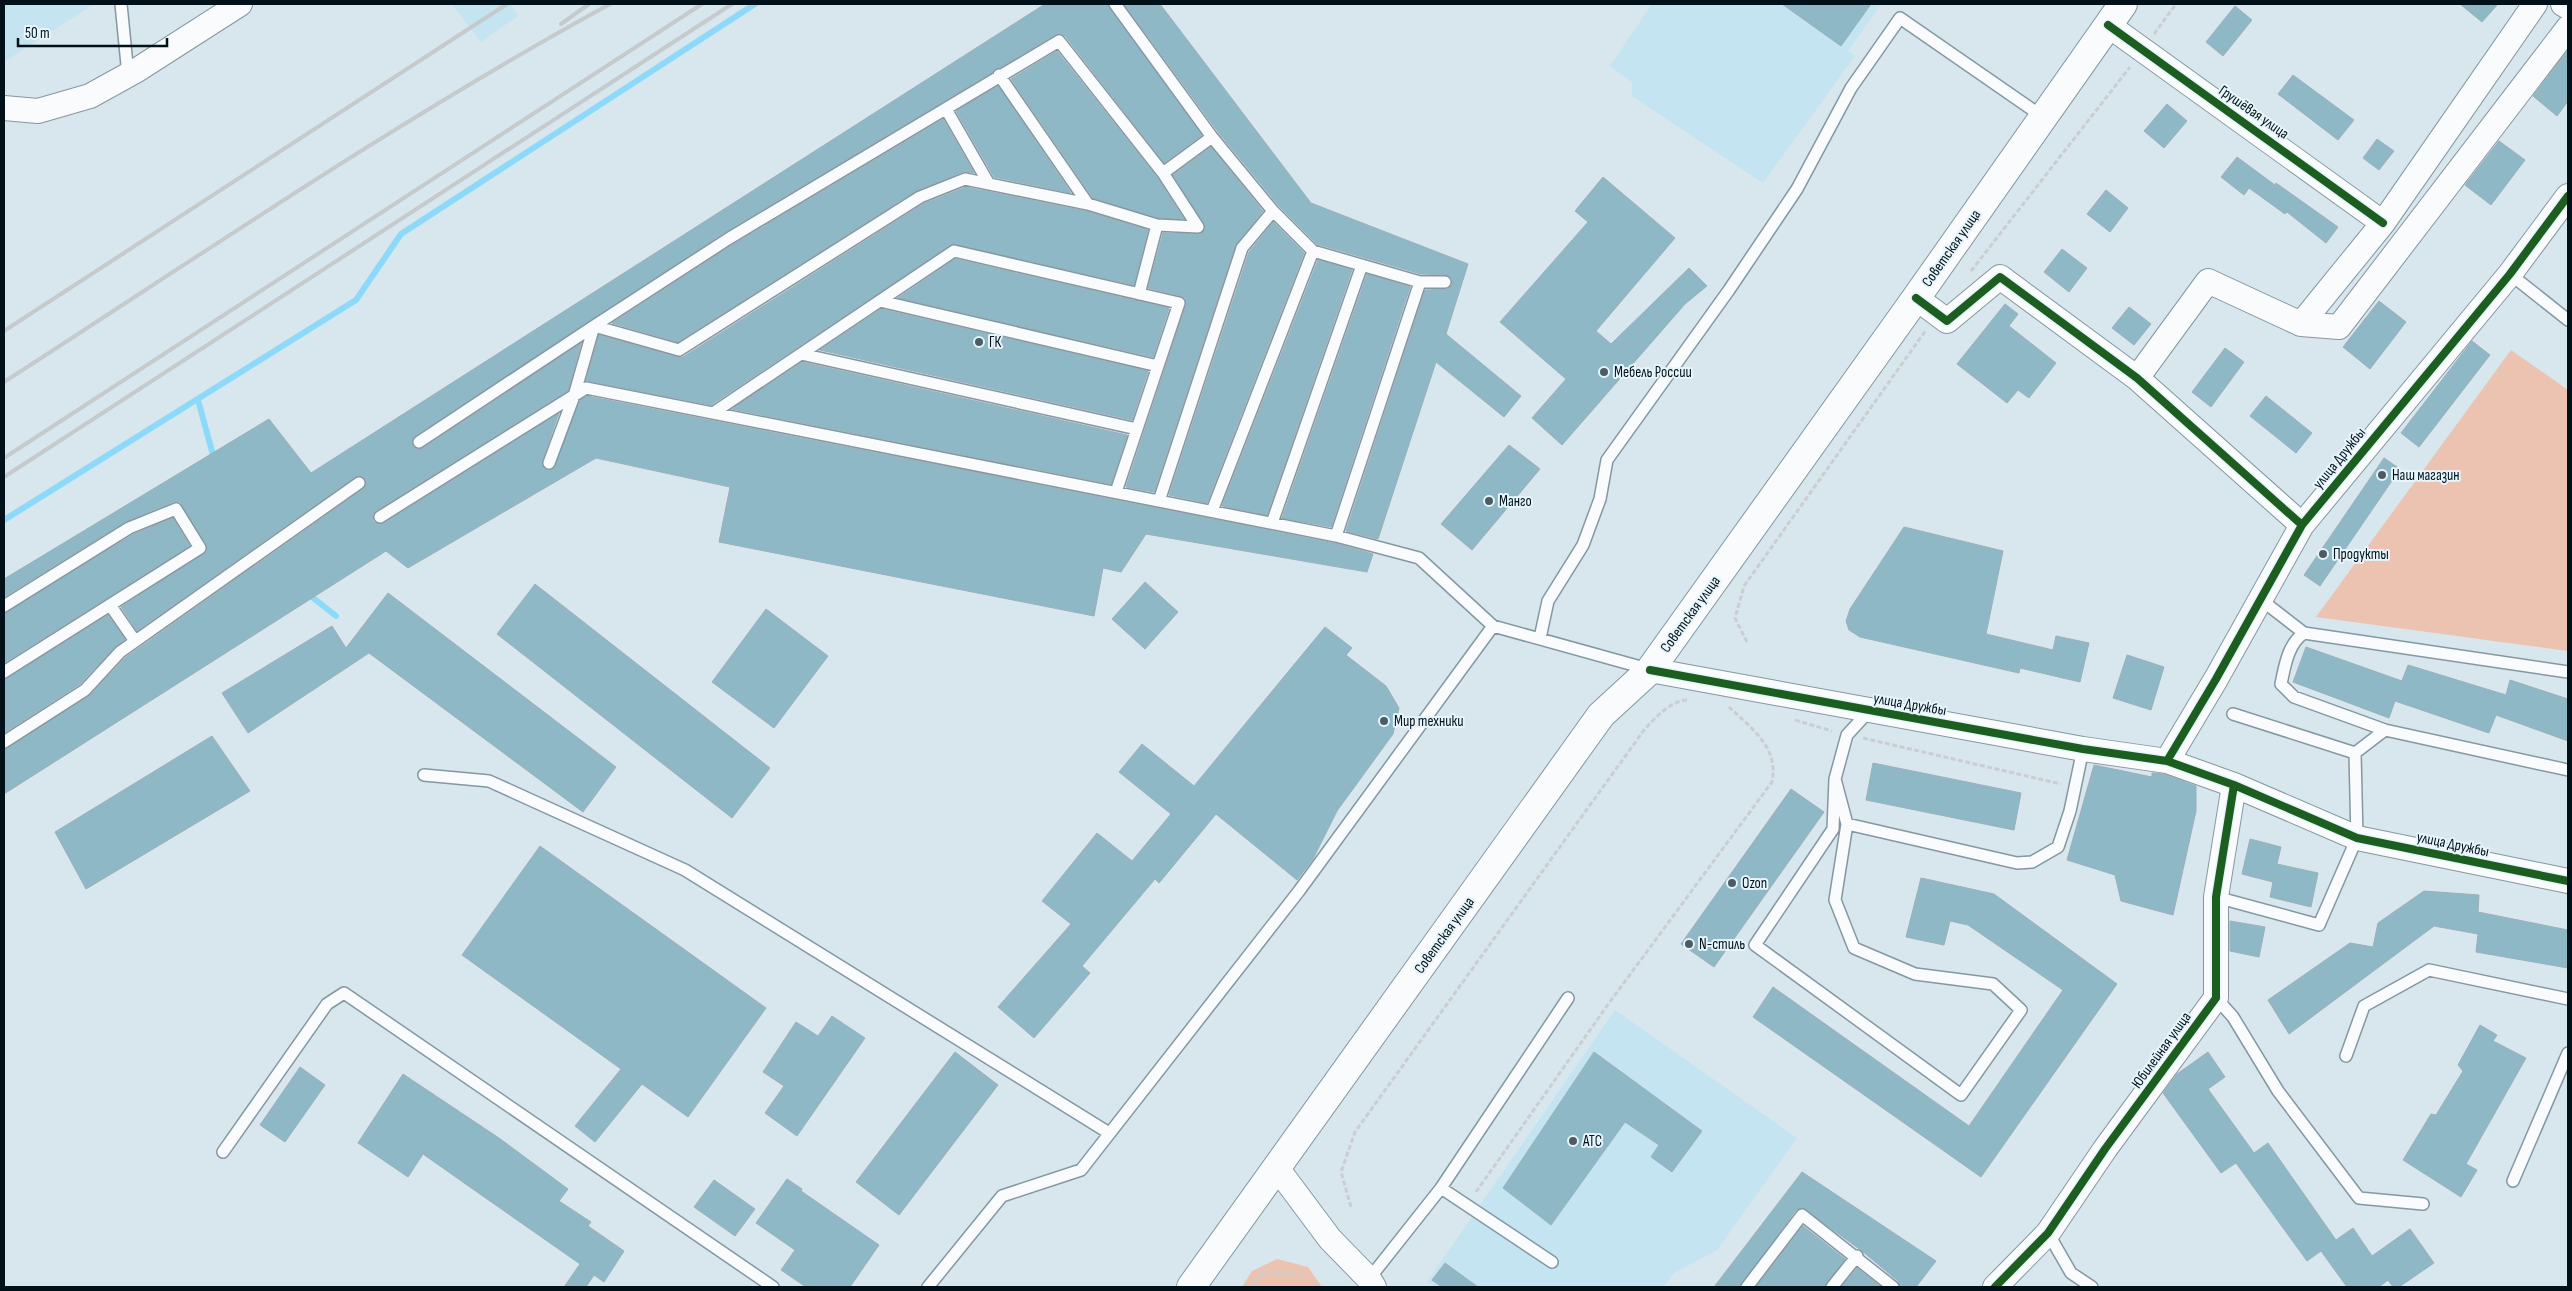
<svg xmlns="http://www.w3.org/2000/svg" width="2572" height="1291" viewBox="0 0 2572 1291" font-family="'Sofia Sans Condensed',sans-serif">
  <style>
    .built { fill: #c4e4f2 }
    .green { fill: #ebc3b0 }
    .lines { fill: none; stroke-linecap: round; stroke-linejoin: round }
    .stream { stroke: #8cd9fa; stroke-width: 6 }
    .building { fill: #8fb8c6; stroke: #9cb0b9 }
    .lane-casing { stroke: #8398a2; stroke-width: 14 }
    .street-casing { stroke: #8398a2; stroke-width: 26 }
    .highway-casing { stroke: #8398a2; stroke-width: 30 }
    .path { stroke: #caced1; stroke-width: 3; stroke-dasharray: 5 2.5; stroke-linecap: butt }
    .lane { stroke: #f9fbfc; stroke-width: 11 }
    .street { stroke: #f9fbfc; stroke-width: 24 }
    .highway { stroke: #f9fbfc; stroke-width: 28 }
    .rail { stroke: #c5cacd; stroke-width: 4 }
    .cycleway-casing { stroke: #e7f5fb; stroke-width: 11 }
    .cycleway { stroke: #1b5e20; stroke-width: 8 }
    .poi-dot { fill: #4c5c64; stroke: #e7f5fb; stroke-width: 2 }
    .labels { text-anchor: middle; stroke-width: 4; stroke-linejoin: round; paint-order: stroke }
    .street-label { font-size: 15px; fill: #001119; stroke: #e7f5fb }
    .poi-label { font-size: 15px; fill: #001119; stroke: #e7f5fb; text-anchor: start }
  </style>
  <rect width="100%" height="100%" fill="#d8e6ee"/>
  <!-- built -->
  <path class="built" d="M 4,4 L 94,4 L 4,62 Z
    M 455,4 L 511,4 L 518,16 L 481,42 L 453,6 Z
    M 1652,4 L 1881,4 L 1848,51 L 1855,56 L 1763,183 L 1632,96 L 1632,82 L 1610,66 Z
    M 1615,1010 L 1797,1138 L 1717,1250 L 1674,1273 L 1663,1287 L 1436,1287 L 1427,1282 Z"/>
  <!-- green -->
  <path class="green" d="M 2511,350 L 2568,390 L 2568,651 L 2316,617 Z
    M 1277,1259 L 1308,1267 L 1322,1287 L 1242,1287 L 1252,1271 Z"/>
  <g class="lines">
    <!-- stream -->
    <path class="stream" d="M 198,400 L 213,455
      M 4,520 L 356,300 L 401,234 L 755,4
      M 312,597 L 336,616"/>
  </g>
  <!-- building -->
  <path class="building" d="M 1045,4 L 1108,4 L 1202,135 L 1164,163 L 1065,36 L 1055,35 L 724,233 L 415,436 L 412,442 L 413,447 L 419,449 L 423,448 L 581,343 L 568,391 L 376,511 L 373,514 L 373,521 L 377,524 L 384,523 L 559,413 L 542,461 L 544,468 L 553,469 L 580,400 L 587,396 L 1334,543 L 1373,554 L 1367,572 L 1146,534 L 1121,572 L 1103,568 L 1094,616 L 719,542 L 730,487 L 596,458 L 408,568 L 386,551 L 4,794 L 4,749 L 89,696 L 125,658 L 363,489 L 366,482 L 362,476 L 355,477 L 137,631 L 121,607 L 207,551 L 206,544 L 180,502 L 173,502 L 125,522 L 4,597 L 4,579 L 269,419 L 311,473 Z
    M 1124,4 L 1160,4 L 1311,203 L 1468,264 L 1446,334 L 1521,396 L 1504,417 L 1436,362 L 1378,539 L 1346,531 L 1425,290 L 1448,289 L 1452,285 L 1452,279 L 1445,275 L 1421,274 L 1317,244 L 1279,206 L 1218,132 Z
    M 1782,4 L 1871,4 L 1841,46 Z
    M 2460,4 L 2498,4 L 2482,22 Z
    M 2235,6 L 2252,20 L 2223,56 L 2206,42 Z
    M 2568,50 L 2568,101 L 2557,116 L 2533,96 Z
    M 1057,51 L 1157,177 L 1184,219 L 1158,218 L 1093,198 L 1011,79 Z
    M 2293,75 L 2354,120 L 2338,140 L 2278,94 Z
    M 998,86 L 1071,193 L 994,177 L 956,111 Z
    M 2167,104 L 2187,121 L 2164,148 L 2144,131 Z
    M 943,119 L 974,173 L 962,172 L 916,191 L 678,342 L 612,323 L 732,245 Z
    M 2377,139 L 2394,151 L 2379,170 L 2363,158 Z
    M 2499,141 L 2525,160 L 2491,205 L 2465,185 Z
    M 1211,147 L 1263,211 L 1235,246 L 1154,492 L 1126,487 L 1186,305 L 1185,298 L 1181,296 L 1148,288 L 1163,233 L 1198,234 L 1204,231 L 1205,227 L 1173,175 Z
    M 2237,157 L 2275,185 L 2276,183 L 2338,227 L 2326,243 L 2287,212 L 2285,214 L 2249,188 L 2244,195 L 2221,177 Z
    M 1603,177 L 1675,238 L 1596,331 L 1611,344 L 1689,268 L 1707,286 L 1685,304 L 1562,445 L 1532,418 L 1566,379 L 1500,322 L 1588,222 L 1575,211 Z
    M 966,187 L 1086,211 L 1148,230 L 1134,285 L 953,244 L 711,405 L 586,381 L 599,335 L 677,357 L 683,357 L 923,204 Z
    M 2106,190 L 2128,208 L 2110,232 L 2087,214 Z
    M 1273,222 L 1304,253 L 1207,503 L 1169,495 L 1249,252 Z
    M 2062,249 L 2087,268 L 2069,292 L 2044,272 Z
    M 955,259 L 1169,308 L 1153,357 L 898,298 Z
    M 1318,260 L 1352,270 L 1267,515 L 1222,506 Z
    M 1367,274 L 1410,287 L 1331,527 L 1282,518 Z
    M 2379,301 L 2406,322 L 2370,369 L 2343,347 Z
    M 2005,304 L 2018,314 L 2009,326 L 2056,363 L 2029,398 L 2018,390 L 2007,403 L 1957,364 Z
    M 2129,307 L 2151,324 L 2134,345 L 2112,328 Z
    M 881,309 L 1148,371 L 1132,420 L 820,350 Z
    M 2472,341 L 2490,355 L 2419,447 L 2401,433 Z
    M 2225,348 L 2244,362 L 2211,407 L 2192,392 Z
    M 802,362 L 1127,435 L 1111,484 L 732,409 Z
    M 2266,396 L 2312,433 L 2296,453 L 2250,416 Z
    M 1509,445 L 1540,469 L 1472,550 L 1441,524 Z
    M 2384,458 L 2400,469 L 2320,586 L 2304,575 Z
    M 173,518 L 190,546 L 4,663 L 4,613 L 132,535 Z
    M 1904,527 L 2003,551 L 1986,634 L 2053,650 L 2056,636 L 2089,643 L 2080,682 L 2020,668 L 2019,673 L 1860,637 L 1849,630 L 1846,621 L 1850,609 Z
    M 1145,582 L 1178,612 L 1145,649 L 1112,619 Z
    M 535,584 L 770,768 L 732,818 L 497,634 Z
    M 388,593 L 616,767 L 583,812 L 369,653 L 248,733 L 222,693 L 332,626 L 346,648 Z
    M 766,609 L 828,656 L 774,728 L 712,682 Z
    M 108,615 L 125,639 L 115,647 L 80,684 L 4,733 L 4,679 Z
    M 1325,627 L 1352,648 L 1346,655 L 1386,686 L 1399,708 L 1393,734 L 1337,811 L 1313,859 L 1297,880 L 1216,814 L 1159,883 L 1155,879 L 1082,966 L 1090,973 L 1034,1038 L 998,1007 L 1071,924 L 1042,901 L 1097,833 L 1132,861 L 1171,814 L 1119,772 L 1142,744 L 1194,786 Z
    M 2306,647 L 2402,681 L 2408,665 L 2506,695 L 2510,680 L 2568,699 L 2568,741 L 2496,715 L 2489,733 L 2395,701 L 2389,718 L 2293,682 Z
    M 2127,655 L 2164,667 L 2151,710 L 2113,698 Z
    M 212,736 L 250,791 L 86,889 L 55,832 Z
    M 1873,763 L 2021,793 L 2014,830 L 1866,800 Z
    M 2094,765 L 2152,777 L 2152,773 L 2164,774 L 2196,786 L 2196,811 L 2173,915 L 2121,901 L 2115,875 L 2067,860 Z
    M 1791,789 L 1824,812 L 1714,967 L 1681,944 Z
    M 2250,839 L 2281,847 L 2277,864 L 2318,873 L 2311,907 L 2270,897 L 2273,882 L 2242,874 Z
    M 540,846 L 766,1008 L 688,1117 L 642,1084 L 595,1142 L 575,1126 L 621,1069 L 462,955 Z
    M 1921,878 L 1994,894 L 2117,984 L 1981,1177 L 1753,1017 L 1773,987 L 1969,1126 L 2063,990 L 1968,925 L 1950,921 L 1944,945 L 1906,937 Z
    M 2424,891 L 2479,895 L 2478,912 L 2568,930 L 2568,968 L 2476,952 L 2478,934 L 2434,926 L 2289,1034 L 2268,1000 L 2350,943 L 2373,947 L 2378,923 Z
    M 2230,921 L 2265,927 L 2259,957 L 2230,951 Z
    M 832,1016 L 865,1038 L 797,1136 L 765,1113 L 784,1086 L 763,1072 L 796,1022 L 818,1036 Z
    M 2480,1025 L 2497,1035 L 2493,1041 L 2526,1058 L 2466,1164 L 2477,1170 L 2461,1197 L 2403,1160 L 2431,1114 L 2436,1115 L 2463,1071 L 2458,1065 Z
    M 955,1052 L 998,1085 L 899,1215 L 856,1182 Z
    M 1594,1052 L 1702,1131 L 1672,1172 L 1651,1157 L 1659,1145 L 1625,1122 L 1551,1225 L 1503,1188 Z
    M 2208,1052 L 2225,1077 L 2208,1089 L 2254,1153 L 2268,1143 L 2336,1240 L 2353,1228 L 2372,1256 L 2410,1229 L 2434,1263 L 2399,1287 L 2393,1287 L 2388,1280 L 2379,1287 L 2347,1287 L 2321,1251 L 2307,1261 L 2236,1163 L 2221,1173 L 2163,1093 L 2177,1074 Z
    M 300,1067 L 325,1085 L 285,1142 L 260,1125 Z
    M 403,1074 L 499,1138 L 568,1189 L 559,1201 L 591,1222 L 588,1226 L 624,1251 L 604,1282 L 594,1275 L 586,1287 L 564,1287 L 580,1264 L 467,1185 L 423,1154 L 408,1177 L 358,1143 Z
    M 1802,1172 L 1936,1261 L 1916,1287 L 1900,1287 L 1898,1281 L 1862,1251 L 1803,1208 L 1796,1210 L 1740,1287 L 1714,1287 Z
    M 787,1179 L 802,1189 L 801,1191 L 879,1245 L 850,1287 L 806,1287 L 781,1270 L 795,1250 L 756,1223 Z
    M 714,1180 L 755,1209 L 735,1236 L 694,1207 Z
    M 1803,1226 L 1845,1259 L 1825,1287 L 1756,1287 Z
    M 1445,1263 L 1478,1287 L 1442,1287 L 1432,1280 Z
    M 1857,1268 L 1881,1287 L 1841,1287 Z"/>
  <g class="lines">
    <!-- lane casing -->
    <g class="lane-casing">
      <path id="lane" d="M 121,4 L 128,75
        M 1115,4 L 1212,137 L 1273,211 L 1313,251 L 1420,282 L 1445,282
        M 999,75 L 1088,204
        M 946,109 L 989,184
        M 1163,173 L 1212,137
        M 2510,274 L 2568,320
        M 1139,294 L 1157,225
        M 880,301 L 1158,366
        M 801,354 L 1137,429
        M 713,413 L 954,251 L 1179,303 L 1116,492
        M 419,442 L 594,326 L 679,350 L 920,197 L 965,179 L 1088,204 L 1157,225 L 1198,227 L 1163,173 L 1059,41 L 728,239 L 594,326 L 574,396 L 549,463
        M 1159,501 L 1242,248 L 1273,211
        M 1212,511 L 1313,251
        M 380,517 L 586,388 L 1336,536 L 1419,558 L 1493,626
        M 1272,523 L 1362,265
        M 1336,536 L 1420,282
        M 2260,599 L 2304,633 L 2568,672
        M 110,605 L 135,641
        M 4,606 L 129,528 L 176,509 L 200,548 L 4,672
        M 2304,633 C 2288,644 2285,665 2281,684 L 2294,697 L 2385,730
        M 1540,638 L 1548,601 L 1583,545 L 1600,499 L 1607,460 L 1729,290 L 1797,189 L 1851,88 L 1900,18 L 2043,117
        M 2233,714 L 2355,753
        M 4,742 L 85,690 L 120,652 L 359,483
        M 424,775 L 489,781 L 685,870 L 1109,1133
        M 1835,779 L 1847,824 L 1835,900 L 1854,948 L 1915,974 L 1993,984 L 2021,1010 L 1961,1095 L 1755,945 L 1833,829 L 1835,779 L 1847,735 L 1870,710
        M 1847,824 L 2017,863 L 2032,862 L 2058,847 L 2070,811 L 2083,749
        M 2216,897 L 2319,925 L 2357,838 L 2355,753 L 2385,730 L 2568,770
        M 2216,998 L 2233,1017 L 2278,1091 L 2359,1198 L 2423,1204
        M 2346,1056 L 2364,1006 L 2429,970 L 2568,999
        M 223,1152 L 327,1004 L 344,993 L 773,1287
        M 2513,1181 L 2568,1053
        M 1441,1188 L 1552,1262
        M 2048,1233 L 2071,1273 L 2092,1287
        M 1369,1279 L 1441,1188 L 1568,998
        M 928,1287 L 1002,1196 L 1081,1170 L 1299,891 L 1493,626 L 1648,669
        M 1747,1287 L 1802,1215 L 1893,1287
        M 1832,1287 L 1857,1256"/>
    </g>
    <!-- street casing -->
    <g class="street-casing">
      <path id="street" d="M 2563,4 L 2568,7
        M 2108,25 L 2383,223
        M 4,108 L 38,111 L 90,96 L 137,70 L 240,4
        M 1916,298 L 1947,321 L 2000,277 L 2137,378 L 2302,525
        M 2301,324 L 2339,327 L 2568,28
        M 2137,378 L 2208,281 L 2301,324 L 2383,223 L 2535,4
        M 1650,670 L 2083,749 L 2167,761 L 2234,785 L 2357,838 L 2568,881
        M 2167,761 L 2216,679 L 2302,525 L 2510,274 L 2568,196
        M 1277,1168 L 1330,1239 L 1369,1279 L 1374,1287
        M 1995,1287 L 2048,1233 L 2105,1149 L 2216,998 L 2216,897 L 2234,785"/>
    </g>
    <!-- highway casing -->
    <g class="highway-casing">
      <path id="highway" d="M 1191,1287 L 1601,715 L 1650,670 L 1916,298 L 2123,4"/>
    </g>
    <!-- path -->
    <path class="path" d="M 2154,34 L 2176,4
      M 1971,271 L 2130,67
      M 1747,642 L 1735,618 L 1744,586 L 1926,330
      M 1795,720 L 1832,731
      M 1863,738 L 2061,784
      M 1476,1192 L 1609,1003 L 1772,782 C 1779,747 1752,729 1729,707
      M 1351,1207 L 1341,1172 L 1355,1132 L 1644,730 C 1655,718 1670,701 1687,700
      M 1252,1287 L 1263,1272 L 1305,1275"/>
    <!-- lane -->
    <use href="#lane" class="lane"/>
    <!-- street -->
    <use href="#street" class="street"/>
    <!-- highway -->
    <use href="#highway" class="highway"/>
    <!-- rail -->
    <path class="rail" d="M 561,24 L 589,4
      M 4,331 L 507,4
      M 4,382 C 204,253 401,118 610,4
      M 4,458 L 702,4
      M 4,477 L 732,4"/>
    <!-- cycleway casing -->
    <g class="cycleway-casing">
      <path id="cycleway" d="M 2108,25 L 2383,223
        M 1916,298 L 1947,321 L 2000,277 L 2137,378 L 2302,525
        M 1650,670 L 2083,749 L 2167,761 L 2234,785 L 2357,838 L 2568,881
        M 2167,761 L 2216,679 L 2302,525 L 2510,274 L 2568,196
        M 1995,1287 L 2048,1233 L 2105,1149 L 2216,998 L 2216,897 L 2234,785"/>
    </g>
    <!-- cycleway -->
    <use href="#cycleway" class="cycleway"/>
  </g>
  <!-- markers -->
  <g class="poi-dot">
    <circle cx="979" cy="342" r="5"/>
    <circle cx="1604" cy="372" r="5"/>
    <circle cx="2382" cy="475" r="5"/>
    <circle cx="1489" cy="501" r="5"/>
    <circle cx="2323" cy="554" r="5"/>
    <circle cx="1384" cy="721" r="5"/>
    <circle cx="1732" cy="883" r="5"/>
    <circle cx="1689" cy="944" r="5"/>
    <circle cx="1573" cy="1141" r="5"/>
  </g>
  <g class="labels">
    <!-- street labels -->
    <g class="street-label">
      <text transform="translate(2254 112) rotate(35)" y="5">Грушёвая улица</text>
      <text transform="translate(1951 248) rotate(-55)" y="5">Советская улица</text>
      <text transform="translate(2339 458) rotate(-51)" y="5">улица Дружбы</text>
      <text transform="translate(1690 614) rotate(-54)" y="5">Советская улица</text>
      <text transform="translate(1910 704) rotate(10)" y="5">улица Дружбы</text>
      <text transform="translate(2453 844) rotate(12)" y="5">улица Дружбы</text>
      <text transform="translate(1444 935) rotate(-54)" y="5">Советская улица</text>
      <text transform="translate(2161 1050) rotate(-54)" y="5">Юбилейная улица</text>
    </g>
    <!-- poi labels -->
    <g class="poi-label">
      <text x="989" y="347">ГК</text>
      <text x="1614" y="377">Мебель России</text>
      <text x="2392" y="480">Наш магазин</text>
      <text x="1499" y="506">Манго</text>
      <text x="2333" y="559">Продукты</text>
      <text x="1394" y="726">Мир техники</text>
      <text x="1742" y="888">Ozon</text>
      <text x="1699" y="949">N-стиль</text>
      <text x="1583" y="1146">АТС</text>
    </g>
  </g>
  <!-- border -->
  <rect width="2572" height="1291" fill="none" stroke="#001119" stroke-width="10"/>
  <!-- scale -->
  <path d="M18 38v8h149v-8" fill="none" stroke="#001119" stroke-width="2.5"/>
  <text x="25" y="38" font-size="15" fill="#001119" stroke="#e7f5fb" stroke-width="4" paint-order="stroke">50 m</text>
</svg>
